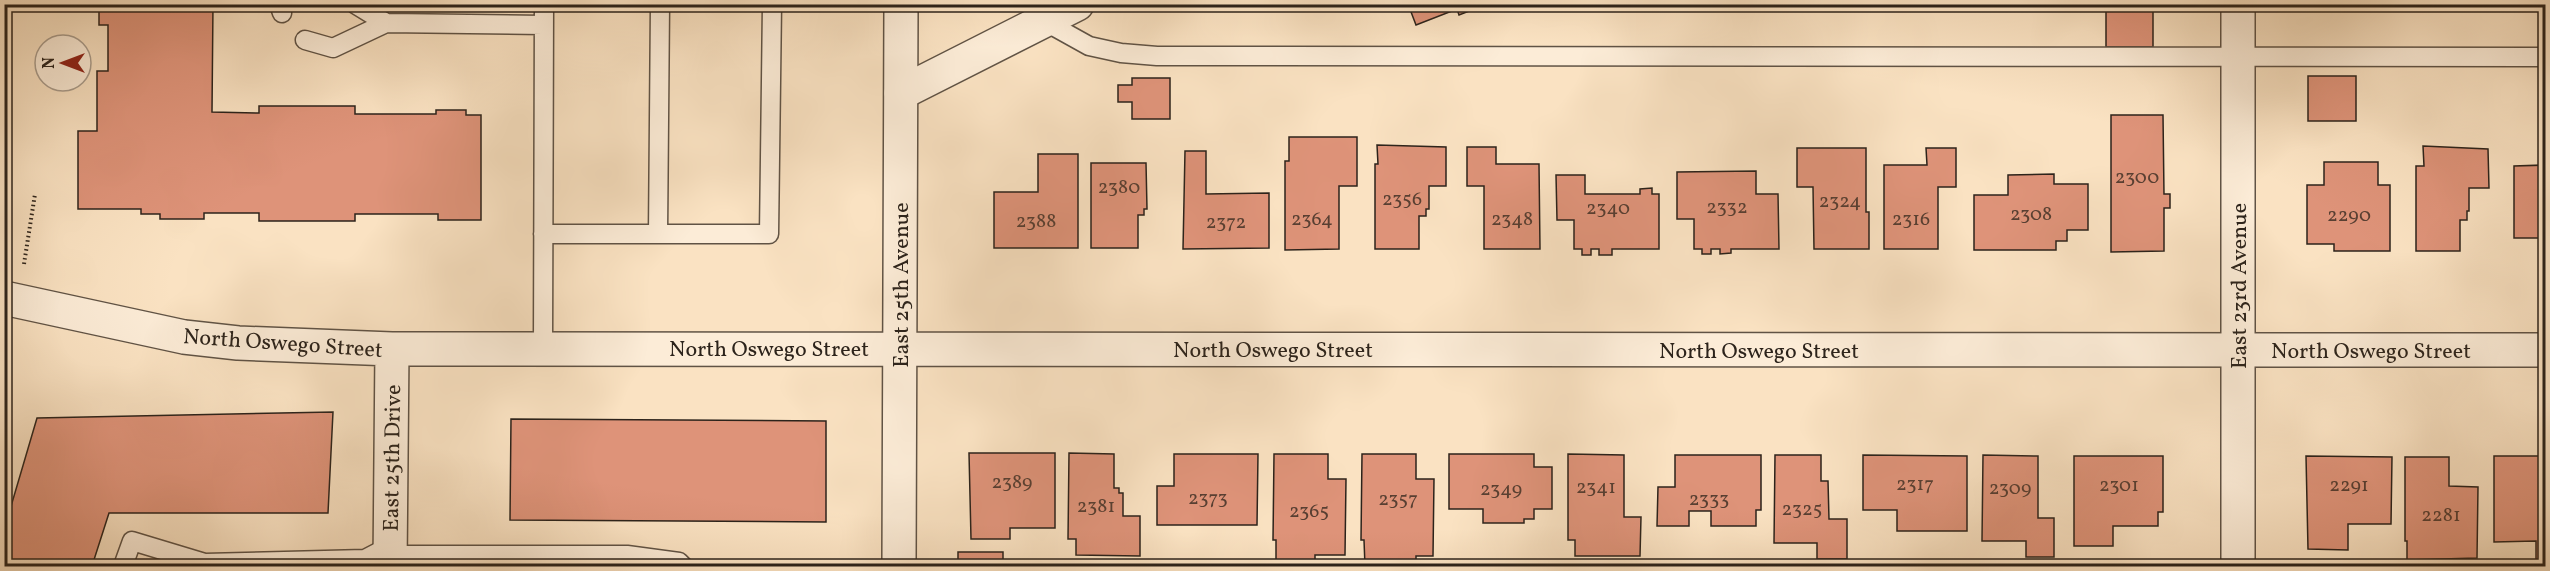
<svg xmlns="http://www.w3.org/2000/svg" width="2550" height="571" viewBox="0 0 2550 571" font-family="Vollkorn,serif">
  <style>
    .building { fill: #de9379; stroke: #2c231b; stroke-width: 1.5 }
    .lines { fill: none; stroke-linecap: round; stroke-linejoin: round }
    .service-casing { stroke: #605345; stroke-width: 21 }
    .minor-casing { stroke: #605345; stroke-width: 36 }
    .tertiary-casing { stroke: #605345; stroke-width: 36 }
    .path { stroke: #2c231b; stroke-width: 4; stroke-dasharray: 1.5 3; stroke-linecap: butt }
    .service { stroke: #fcecd7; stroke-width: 18 }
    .minor { stroke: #fcecd7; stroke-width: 33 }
    .tertiary { stroke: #fcecd7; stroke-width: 33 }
    .labels { text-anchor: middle; stroke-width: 6; stroke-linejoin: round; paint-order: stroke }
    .number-label { font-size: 20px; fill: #583f32 }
    .street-label { font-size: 22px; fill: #2c231b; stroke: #fcecd7 }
  </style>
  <rect width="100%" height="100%" fill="#fae2c2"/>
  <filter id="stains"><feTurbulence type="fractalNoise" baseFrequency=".00333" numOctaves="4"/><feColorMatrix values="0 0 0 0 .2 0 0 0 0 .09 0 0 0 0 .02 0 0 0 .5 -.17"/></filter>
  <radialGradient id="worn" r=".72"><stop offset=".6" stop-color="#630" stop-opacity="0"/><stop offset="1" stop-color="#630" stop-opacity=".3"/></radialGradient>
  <!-- building -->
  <path class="building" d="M 99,4 L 213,4 L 212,112 L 259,113 L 259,106 L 355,106 L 355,114 L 436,114 L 436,110 L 466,110 L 466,115 L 481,115 L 481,220 L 438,220 L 438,214 L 355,214 L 355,221 L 259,221 L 259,213 L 204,213 L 204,219 L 160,219 L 160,214 L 141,214 L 141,209 L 78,209 L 78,131 L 97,131 L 97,71 L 108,71 L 108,25 L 99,25 Z
    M 1408,4 L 1487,4 L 1459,15 L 1457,9 L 1416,25 Z
    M 2106,7 L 2153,7 L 2153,47 L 2106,47 Z
    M 2308,76 L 2356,76 L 2356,121 L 2308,121 Z
    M 1132,78 L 1170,78 L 1170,119 L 1132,119 L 1132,102 L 1118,102 L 1118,85 L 1132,85 Z
    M 2111,115 L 2163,115 L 2164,194 L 2170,194 L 2170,208 L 2164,208 L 2164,251 L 2111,252 Z
    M 1289,137 L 1357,137 L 1357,186 L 1339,186 L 1339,249 L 1285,250 L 1285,161 L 1289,161 Z
    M 1377,145 L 1446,147 L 1446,186 L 1429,186 L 1429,209 L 1426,209 L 1426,216 L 1419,216 L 1419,249 L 1375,249 L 1375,164 L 1378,164 Z
    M 2423,146 L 2488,149 L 2489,188 L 2469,188 L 2469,211 L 2467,211 L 2467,220 L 2460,220 L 2460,251 L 2416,251 L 2416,166 L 2424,166 Z
    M 1467,147 L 1496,147 L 1496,164 L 1539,164 L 1540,249 L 1484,249 L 1484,186 L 1467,186 Z
    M 1797,148 L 1866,148 L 1866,212 L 1869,212 L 1869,249 L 1814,249 L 1813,187 L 1797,187 Z
    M 1926,148 L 1956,148 L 1956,187 L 1938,187 L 1938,249 L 1884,249 L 1884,165 L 1927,165 Z
    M 1185,151 L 1206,151 L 1206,194 L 1269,193 L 1269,248 L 1183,249 Z
    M 1038,154 L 1078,154 L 1078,248 L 994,248 L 994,192 L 1038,192 Z
    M 2324,162 L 2378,162 L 2378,185 L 2390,185 L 2390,251 L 2334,251 L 2334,244 L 2307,244 L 2307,185 L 2324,185 Z
    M 1091,163 L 1146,163 L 1147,209 L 1144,209 L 1144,215 L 1138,215 L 1138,248 L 1091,248 Z
    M 2546,165 L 2546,238 L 2514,238 L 2514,166 Z
    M 1756,171 L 1756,194 L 1778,194 L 1779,249 L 1731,249 L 1731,253 L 1720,254 L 1720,249 L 1711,249 L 1711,254 L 1702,254 L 1702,249 L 1694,249 L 1694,219 L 1677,219 L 1677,172 Z
    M 2054,174 L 2054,184 L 2088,184 L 2088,230 L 2067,230 L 2067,241 L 2056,241 L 2056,250 L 1974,250 L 1974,195 L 2008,195 L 2008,175 Z
    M 1556,175 L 1585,175 L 1585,194 L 1640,194 L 1640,189 L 1652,188 L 1652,194 L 1659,194 L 1659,249 L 1612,249 L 1612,255 L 1599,255 L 1599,249 L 1591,249 L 1591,255 L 1582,255 L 1582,249 L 1574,249 L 1574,220 L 1557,220 Z
    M 333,412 L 328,513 L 109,513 L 92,566 L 4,566 L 4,530 L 37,418 Z
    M 511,419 L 826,421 L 826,522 L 510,520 Z
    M 969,453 L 1055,453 L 1055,528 L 1010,528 L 1010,539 L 971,539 Z
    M 1069,453 L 1114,454 L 1114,488 L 1119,488 L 1119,493 L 1123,493 L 1123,516 L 1140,516 L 1140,556 L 1076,555 L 1076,539 L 1068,539 Z
    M 1174,454 L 1258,454 L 1257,525 L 1157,525 L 1157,486 L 1174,486 Z
    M 1274,454 L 1328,454 L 1328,479 L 1346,479 L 1345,555 L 1315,555 L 1315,561 L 1276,561 L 1276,540 L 1273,540 Z
    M 1362,454 L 1416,454 L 1416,479 L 1434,479 L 1433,556 L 1416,556 L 1416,566 L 1365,566 L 1364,540 L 1361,540 Z
    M 1449,454 L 1534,454 L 1534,467 L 1552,467 L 1552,509 L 1534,509 L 1534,519 L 1524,519 L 1524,523 L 1483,523 L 1483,509 L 1449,509 Z
    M 1568,454 L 1624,455 L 1624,517 L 1641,517 L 1640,556 L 1575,556 L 1575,540 L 1568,540 Z
    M 1675,455 L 1761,455 L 1761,510 L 1756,510 L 1756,526 L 1711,526 L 1711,511 L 1689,511 L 1689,526 L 1657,526 L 1658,487 L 1675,487 Z
    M 1775,455 L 1821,455 L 1821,481 L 1828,481 L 1829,519 L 1847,519 L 1847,559 L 1817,559 L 1817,543 L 1774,543 Z
    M 1863,455 L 1967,456 L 1967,531 L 1897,531 L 1897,510 L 1863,510 Z
    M 1983,455 L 2038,456 L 2038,518 L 2054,518 L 2054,557 L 2026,557 L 2026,541 L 1982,541 Z
    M 2074,456 L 2163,456 L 2163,512 L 2158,512 L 2158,526 L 2113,526 L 2113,546 L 2074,546 Z
    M 2306,456 L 2392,457 L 2391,524 L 2348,524 L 2348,550 L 2308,549 Z
    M 2494,456 L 2546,456 L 2546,561 L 2536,562 L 2536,541 L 2494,542 Z
    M 2405,457 L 2449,457 L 2449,486 L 2478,487 L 2477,558 L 2407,560 L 2407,541 L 2405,541 Z
    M 958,552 L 1003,552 L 1003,566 L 958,566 Z"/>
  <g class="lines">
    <!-- service casing -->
    <g class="service-casing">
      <path id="service" d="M 279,4 L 282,13
        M 355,4 L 386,23 L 543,25
        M 1044,21 L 1089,46 L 1121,53 L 1157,56 L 2546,57
        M 305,40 L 333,48 L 386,23
        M 543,234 L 769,234 L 772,4
        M 658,234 L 660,4
        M 543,348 L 544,4
        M 390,555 L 627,555 L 679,562 L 683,566
        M 123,566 L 132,541 L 205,563 L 365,559 L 390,546"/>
    </g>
    <!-- minor casing -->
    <g class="minor-casing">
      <path id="minor" d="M 901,93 L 1077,4
        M 4,298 L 184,337 L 238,343 L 392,349 L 2546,350
        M 390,566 L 392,349"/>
    </g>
    <!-- tertiary casing -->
    <g class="tertiary-casing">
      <path id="tertiary" d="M 2238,4 L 2238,566
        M 899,566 L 901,4"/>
    </g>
    <!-- path -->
    <path class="path" d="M 24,264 L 35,194"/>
    <!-- service -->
    <use href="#service" class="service"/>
    <!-- minor -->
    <use href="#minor" class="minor"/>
    <!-- tertiary -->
    <use href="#tertiary" class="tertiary"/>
  </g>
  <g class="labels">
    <!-- number labels -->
    <g class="number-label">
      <text x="2137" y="183">2300</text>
      <text x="1119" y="193">2380</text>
      <text x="1402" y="205">2356</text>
      <text x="1840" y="207">2324</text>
      <text x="1727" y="213">2332</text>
      <text x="1608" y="214">2340</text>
      <text x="2031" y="220">2308</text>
      <text x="2349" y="221">2290</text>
      <text x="1312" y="225">2364</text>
      <text x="1512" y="225">2348</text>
      <text x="1911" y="225">2316</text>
      <text x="1036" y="227">2388</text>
      <text x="1226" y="228">2372</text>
      <text x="1012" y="488">2389</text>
      <text x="1915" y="490">2317</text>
      <text x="2119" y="491">2301</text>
      <text x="2349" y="491">2291</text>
      <text x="1596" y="493">2341</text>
      <text x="2010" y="494">2309</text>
      <text x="1501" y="495">2349</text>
      <text x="1208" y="504">2373</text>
      <text x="1398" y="505">2357</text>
      <text x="1709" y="505">2333</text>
      <text x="1096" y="512">2381</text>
      <text x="1802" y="515">2325</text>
      <text x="1309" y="517">2365</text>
      <text x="2441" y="521">2281</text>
    </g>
    <!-- street labels -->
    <g class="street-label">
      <text transform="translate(900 285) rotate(-90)" y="8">East 25th Avenue</text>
      <text transform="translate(2238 286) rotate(-90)" y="8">East 23rd Avenue</text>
      <text transform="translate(283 342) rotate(4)" y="8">North Oswego Street</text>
      <text x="769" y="356">North Oswego Street</text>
      <text x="1273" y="357">North Oswego Street</text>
      <text x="1759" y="358">North Oswego Street</text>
      <text x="2371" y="358">North Oswego Street</text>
      <text transform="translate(391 458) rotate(-89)" y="8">East 25th Drive</text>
    </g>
  </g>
  <!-- margin -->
  <rect width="2550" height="571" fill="none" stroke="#fae2c2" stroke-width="24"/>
  <rect x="6" y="6" width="2538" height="559" fill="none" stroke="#2c231b" stroke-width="3"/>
  <rect x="12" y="12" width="2526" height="547" fill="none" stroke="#2c231b" stroke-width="1.5"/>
  <!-- north arrow -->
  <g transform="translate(63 63) rotate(270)"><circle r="28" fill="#fcecd7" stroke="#a99c8c" stroke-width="1.5"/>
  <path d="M0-4.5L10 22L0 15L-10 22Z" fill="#8f2418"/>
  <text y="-9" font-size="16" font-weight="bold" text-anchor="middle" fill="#2c231b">N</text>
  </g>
  <rect width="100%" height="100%" filter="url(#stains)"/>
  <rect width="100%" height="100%" fill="url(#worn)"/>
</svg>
